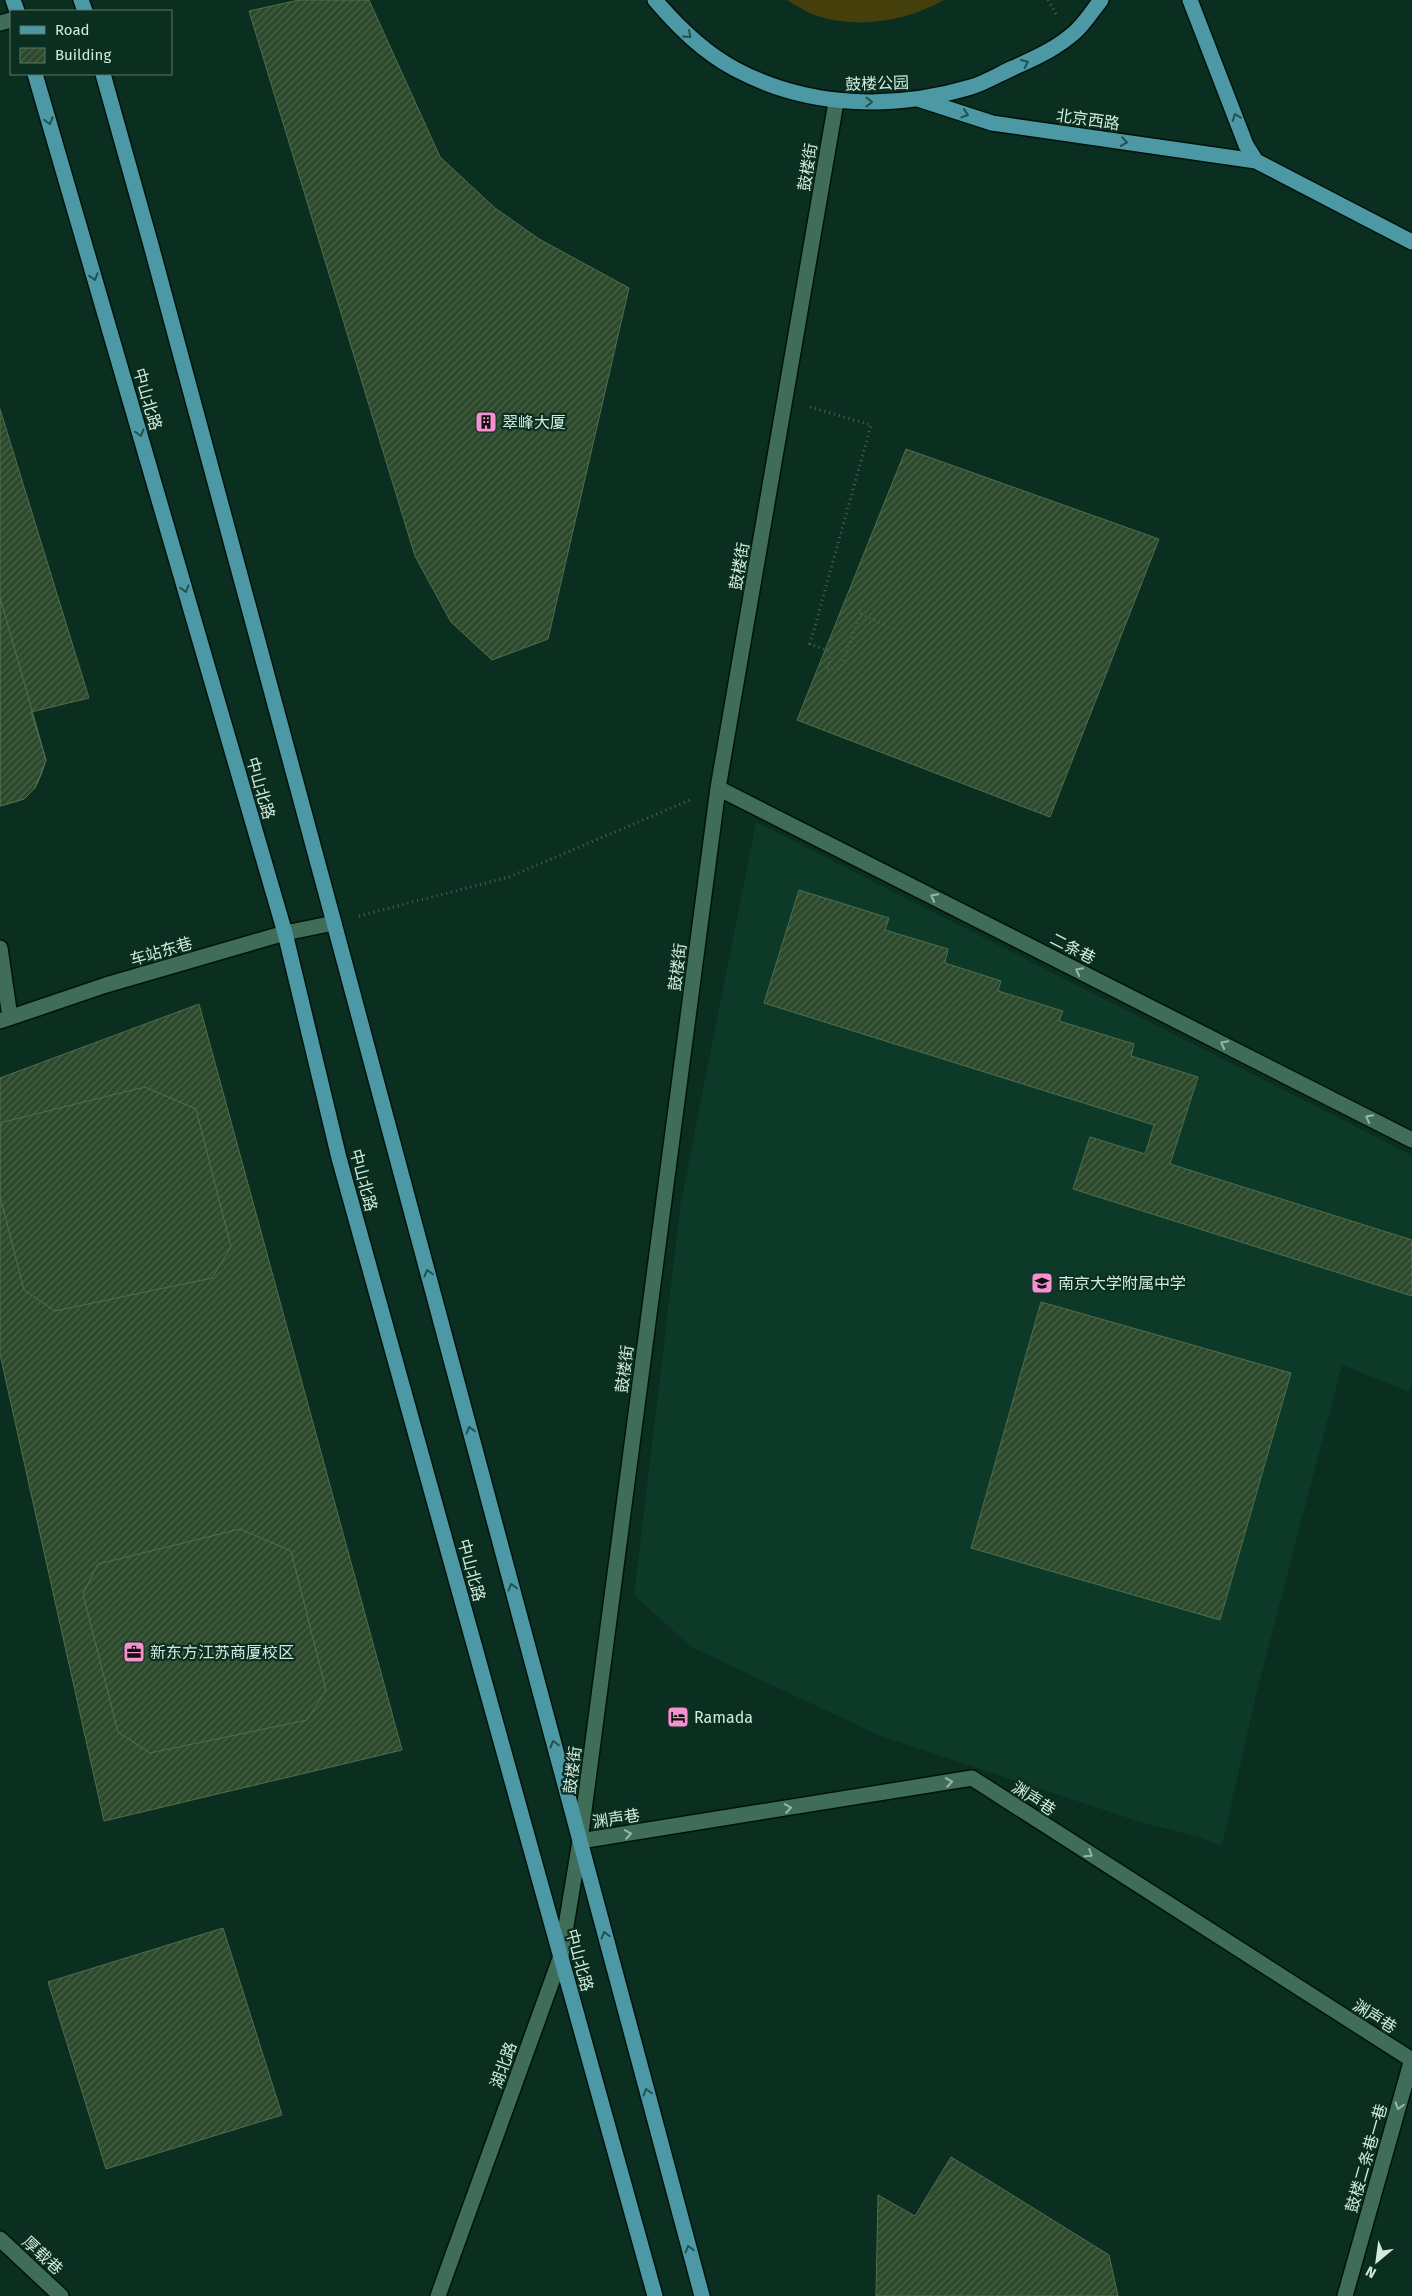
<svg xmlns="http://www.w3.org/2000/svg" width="1412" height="2296" viewBox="0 0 1412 2296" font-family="'Fira Sans','Noto Sans SC',sans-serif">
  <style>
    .built { fill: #0c3928 }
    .green { fill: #45400b }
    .building { fill: url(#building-hatch); stroke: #506f4f }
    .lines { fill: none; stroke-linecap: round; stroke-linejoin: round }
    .minor-casing { stroke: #00140b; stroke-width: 18 }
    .major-casing { stroke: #00140b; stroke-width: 18 }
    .path { stroke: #466759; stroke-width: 3; stroke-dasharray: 1 4; stroke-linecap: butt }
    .minor { stroke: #3f6d58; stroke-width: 15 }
    .major { stroke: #4c98a4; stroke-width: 15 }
    .oneway { stroke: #21534e }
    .oneway2 { stroke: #97b8a8 }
    .labels { text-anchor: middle; stroke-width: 4.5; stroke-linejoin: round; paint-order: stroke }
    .street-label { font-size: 16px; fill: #d2eade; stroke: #0a2e20 }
    .poi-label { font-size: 16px; fill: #d2eade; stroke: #0a2e20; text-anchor: start }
  </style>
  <defs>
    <pattern id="building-hatch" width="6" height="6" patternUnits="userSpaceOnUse" patternTransform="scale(1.25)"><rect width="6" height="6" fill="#2c492b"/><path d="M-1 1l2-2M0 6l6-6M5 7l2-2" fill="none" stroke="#4a6349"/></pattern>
  </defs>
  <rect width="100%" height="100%" fill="#0a2e20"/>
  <!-- built -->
  <path class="built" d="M 756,822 L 1412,1155 L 1412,1385 L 1409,1392 L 1342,1365 L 1257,1691 L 1222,1846 L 1204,1839 L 1137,1821 L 878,1735 L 691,1647 L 634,1595 L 681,1201 Z"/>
  <!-- green -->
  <path class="green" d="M 787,0 L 944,0 C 909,20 861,29 821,17 C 809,14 797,6 787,0 Z"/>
  <!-- building -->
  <path class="building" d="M 299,0 L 369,0 L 440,157 L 495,208 L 539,239 L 629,288 L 548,639 L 492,660 L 451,622 L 415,556 L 249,11 Z
    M 0,409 L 89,698 L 31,712 L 46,760 L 41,775 L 35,788 L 24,799 L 0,806 Z
    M 906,449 L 1159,539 L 1050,817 L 797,720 Z
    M 0,597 L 46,760 L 35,788 L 24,799 L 0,806 Z
    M 799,890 L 889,918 L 885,930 L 948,949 L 945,963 L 1001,981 L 998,991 L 1063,1011 L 1059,1021 L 1134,1044 L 1131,1056 L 1198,1077 L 1170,1164 L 1412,1240 L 1412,1296 L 1073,1189 L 1090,1137 L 1145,1154 L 1154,1125 L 764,1003 Z
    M 199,1004 L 402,1750 L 104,1821 L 0,1354 L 0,1078 Z
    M 145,1087 L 196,1109 L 231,1247 L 212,1278 L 55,1311 L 24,1290 L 0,1196 L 0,1128 L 3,1122 Z
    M 1041,1302 L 1291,1373 L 1220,1620 L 971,1548 Z
    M 240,1529 L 291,1551 L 326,1690 L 307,1720 L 150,1753 L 118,1732 L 83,1594 L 98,1564 Z
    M 223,1928 L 282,2115 L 106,2169 L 48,1982 Z
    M 951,2157 L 1109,2255 L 1118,2296 L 876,2296 L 878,2195 L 915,2216 Z"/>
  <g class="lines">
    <!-- minor casing -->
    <g class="minor-casing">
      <path id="minor" d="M 0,23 L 11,20
        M 718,788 L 1412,1140
        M 0,948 L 10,1017
        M 0,1021 L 106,985 L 285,933 L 334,923
        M 580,1841 L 972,1778 L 1412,2060
        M 0,2239 L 61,2296
        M 438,2296 L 561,1956 L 580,1841 L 718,788 L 836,102
        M 1345,2296 L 1412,2059"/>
    </g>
    <!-- major casing -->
    <g class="major-casing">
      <path id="major" d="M 13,0 L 17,11
        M 81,0 L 85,11
        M 655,0 C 678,27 703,52 735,69 C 808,108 893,110 971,87 C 985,83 999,74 1013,68 C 1035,58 1056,49 1075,32 C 1085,23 1093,10 1101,0
        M 1190,0 L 1246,145 L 1256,161
        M 35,74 L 285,933 L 339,1158 L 655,2296
        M 103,74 L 151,245 L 334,923 L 702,2296
        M 918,99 L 992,123 L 1256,161 L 1412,242"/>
    </g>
    <!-- path -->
    <path class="path" d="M 1048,0 L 1056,14
      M 810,407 L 871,425 L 810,644 L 832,652 L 826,670 L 840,668 L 861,614 L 893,629
      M 359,916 L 509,877 L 690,800"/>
    <!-- minor -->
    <use href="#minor" class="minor"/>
    <!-- major -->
    <use href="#major" class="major"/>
  </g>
  <!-- one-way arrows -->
  <defs><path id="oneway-chevron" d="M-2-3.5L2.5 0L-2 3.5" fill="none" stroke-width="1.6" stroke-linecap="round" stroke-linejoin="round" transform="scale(1.25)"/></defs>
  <g class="oneway">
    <use href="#oneway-chevron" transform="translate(688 35) rotate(42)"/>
    <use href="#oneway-chevron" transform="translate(1025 63) rotate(-25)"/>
    <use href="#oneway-chevron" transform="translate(869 102)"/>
    <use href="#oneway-chevron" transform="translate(965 114) rotate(18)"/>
    <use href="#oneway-chevron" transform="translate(1236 117) rotate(-111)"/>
    <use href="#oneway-chevron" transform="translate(49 121) rotate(74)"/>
    <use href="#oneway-chevron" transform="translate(1124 142) rotate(8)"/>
    <use href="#oneway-chevron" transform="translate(94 277) rotate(74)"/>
    <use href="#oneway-chevron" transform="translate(140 433) rotate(74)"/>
    <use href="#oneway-chevron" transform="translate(185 589) rotate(74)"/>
    <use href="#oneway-chevron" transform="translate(428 1273) rotate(-105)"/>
    <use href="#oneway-chevron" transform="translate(470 1430) rotate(-105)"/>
    <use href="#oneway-chevron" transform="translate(512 1587) rotate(-105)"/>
    <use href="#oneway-chevron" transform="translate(554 1744) rotate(-105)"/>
    <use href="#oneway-chevron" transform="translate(605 1935) rotate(-105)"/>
    <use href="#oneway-chevron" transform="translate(647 2092) rotate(-105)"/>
    <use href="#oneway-chevron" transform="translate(689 2249) rotate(-105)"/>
  </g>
  <g class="oneway2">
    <use href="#oneway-chevron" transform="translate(934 897) rotate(-153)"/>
    <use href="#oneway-chevron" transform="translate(1079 971) rotate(-153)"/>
    <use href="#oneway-chevron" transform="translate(1224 1044) rotate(-153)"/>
    <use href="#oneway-chevron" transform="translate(1369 1118) rotate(-153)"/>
    <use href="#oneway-chevron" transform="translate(949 1782) rotate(-9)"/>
    <use href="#oneway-chevron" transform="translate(788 1808) rotate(-9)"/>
    <use href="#oneway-chevron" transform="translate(628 1834) rotate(-9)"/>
    <use href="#oneway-chevron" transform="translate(1089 1854) rotate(33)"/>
    <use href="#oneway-chevron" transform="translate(1399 2106) rotate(106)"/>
  </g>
  <!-- icons -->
  <defs>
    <g id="building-square" transform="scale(1.125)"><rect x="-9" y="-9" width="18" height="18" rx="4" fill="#f790ce" stroke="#0a2e20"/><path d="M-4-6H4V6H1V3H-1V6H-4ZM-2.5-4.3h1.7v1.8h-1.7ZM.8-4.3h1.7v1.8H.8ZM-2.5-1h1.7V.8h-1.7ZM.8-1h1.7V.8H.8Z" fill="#111"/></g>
    <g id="school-square" transform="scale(1.125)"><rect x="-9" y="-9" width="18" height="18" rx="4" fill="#f790ce" stroke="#0a2e20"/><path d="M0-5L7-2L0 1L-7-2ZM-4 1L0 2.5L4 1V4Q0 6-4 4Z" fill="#111"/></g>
    <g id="office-square" transform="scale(1.125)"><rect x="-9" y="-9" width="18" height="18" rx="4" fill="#f790ce" stroke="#0a2e20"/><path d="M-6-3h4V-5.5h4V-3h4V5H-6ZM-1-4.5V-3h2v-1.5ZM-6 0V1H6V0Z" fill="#111"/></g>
    <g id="hotel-square" transform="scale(1.125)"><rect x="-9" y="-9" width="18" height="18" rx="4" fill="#f790ce" stroke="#0a2e20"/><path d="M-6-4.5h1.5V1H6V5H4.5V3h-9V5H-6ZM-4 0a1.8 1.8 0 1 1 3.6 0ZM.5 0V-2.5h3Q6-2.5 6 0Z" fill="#111"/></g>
  </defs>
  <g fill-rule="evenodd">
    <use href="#building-square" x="486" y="422"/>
    <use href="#school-square" x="1042" y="1283"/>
    <use href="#office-square" x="134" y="1652"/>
    <use href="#hotel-square" x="678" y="1717"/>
  </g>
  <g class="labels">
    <!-- street labels -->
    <g class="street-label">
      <text transform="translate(877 83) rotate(-2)" y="6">鼓楼公园</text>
      <text transform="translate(1088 119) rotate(8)" y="6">北京西路</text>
      <text transform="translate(807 167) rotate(-81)" y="6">鼓楼街</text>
      <text transform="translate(148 399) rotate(74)" y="6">中山北路</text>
      <text transform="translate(739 566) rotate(-80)" y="6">鼓楼街</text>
      <text transform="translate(261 788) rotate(74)" y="6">中山北路</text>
      <text transform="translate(1073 948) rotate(27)" y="6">二条巷</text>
      <text transform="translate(161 951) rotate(-16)" y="6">车站东巷</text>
      <text transform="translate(677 967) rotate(-83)" y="6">鼓楼街</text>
      <text transform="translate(364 1180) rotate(75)" y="6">中山北路</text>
      <text transform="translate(624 1369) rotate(-83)" y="6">鼓楼街</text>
      <text transform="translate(472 1570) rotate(75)" y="6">中山北路</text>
      <text transform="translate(572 1770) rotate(-83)" y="6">鼓楼街</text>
      <text transform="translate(1034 1798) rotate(33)" y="6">渊声巷</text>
      <text transform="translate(616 1818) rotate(-9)" y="6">渊声巷</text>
      <text transform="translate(580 1960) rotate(75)" y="6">中山北路</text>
      <text transform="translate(1375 2016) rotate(32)" y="6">渊声巷</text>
      <text transform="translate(503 2065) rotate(-70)" y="6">湖北路</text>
      <text transform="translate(1366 2158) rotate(-74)" y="6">鼓楼二条巷一巷</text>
      <text transform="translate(43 2255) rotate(43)" y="6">厚载巷</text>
    </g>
    <!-- poi labels -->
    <g class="poi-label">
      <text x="502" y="428">翠峰大厦</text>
      <text x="1058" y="1289">南京大学附属中学</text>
      <text x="150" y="1658">新东方江苏商厦校区</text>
      <text x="694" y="1723">Ramada</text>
    </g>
  </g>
  <!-- legend -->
  <rect x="10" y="10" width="162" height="65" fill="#0a2e20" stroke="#5a796c"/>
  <rect x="20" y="26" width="25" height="8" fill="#4c98a4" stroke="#5a796c"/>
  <text x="55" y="35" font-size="15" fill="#d2eade">Road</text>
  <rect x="20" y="48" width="25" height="15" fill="url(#building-hatch)" stroke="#5a796c"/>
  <text x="55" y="60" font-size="15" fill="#d2eade">Building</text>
  <!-- north arrow -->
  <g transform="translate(1377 2261) rotate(209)" stroke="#0a2e20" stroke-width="4" paint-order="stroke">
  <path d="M0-4L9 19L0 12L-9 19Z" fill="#d2eade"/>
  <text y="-8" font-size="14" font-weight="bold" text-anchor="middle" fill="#d2eade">N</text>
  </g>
</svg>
